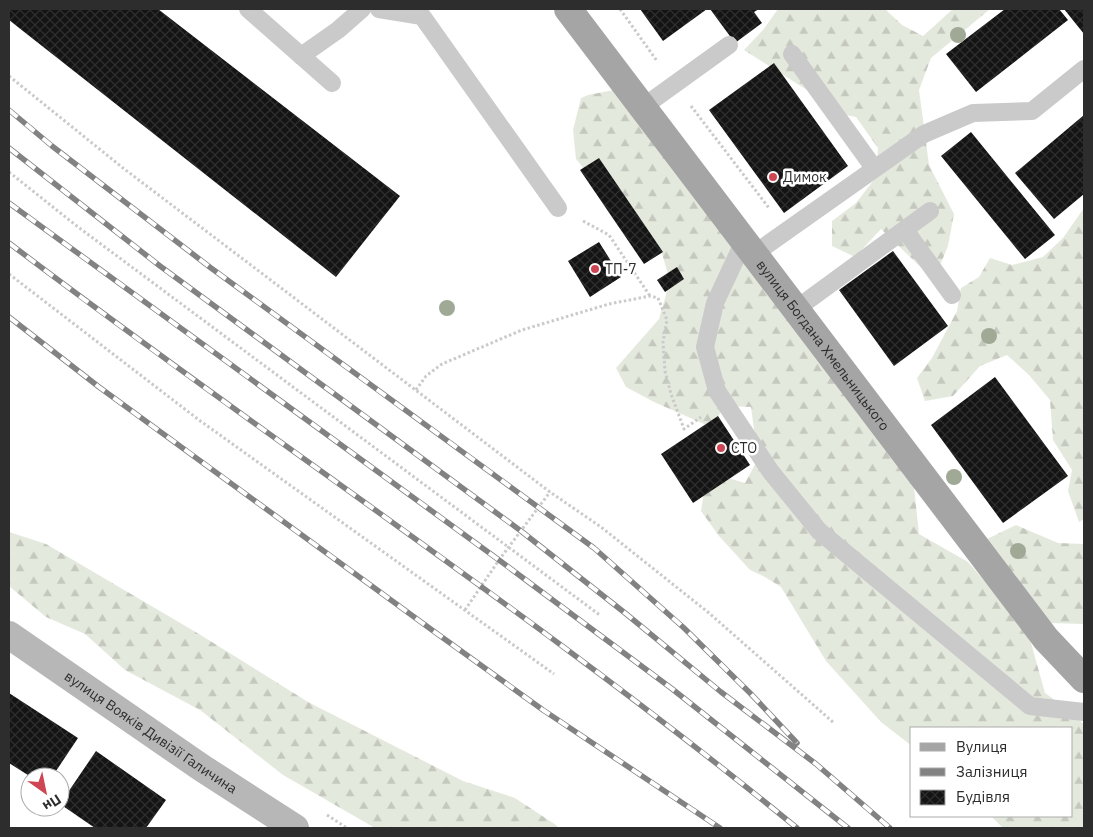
<svg xmlns="http://www.w3.org/2000/svg" width="1093" height="837" viewBox="0 0 1093 837" font-family="'IBM Plex Sans',sans-serif">
  <style>
    .forest { fill: url(#forest-firs) }
    .building { fill: url(#building-cross-hatch) }
    .lines { fill: none; stroke-linecap: round; stroke-linejoin: round }
    .path { stroke: #cacaca; stroke-width: 3; stroke-dasharray: 2.5 2.5; stroke-linecap: butt }
    .lane { stroke: #cacaca; stroke-width: 18 }
    .secondary { stroke: #b7b7b7; stroke-width: 28 }
    .primary { stroke: #a5a5a5; stroke-width: 28 }
    .rail-casing { stroke: #828282; stroke-width: 5.5 }
    .rail { stroke: #fff; stroke-width: 4; stroke-dasharray: 11; stroke-linecap: butt }
    .tree { fill: #a0a996 }
    .poi-dot { fill: #ce4553; stroke: #fff; stroke-width: 2 }
    .labels { text-anchor: middle; stroke-width: 5; stroke-linejoin: round; paint-order: stroke }
    .poi-label { font-size: 14px; fill: #2d2d2d; stroke: #fff; text-anchor: start }
    .street-label { font-size: 14px; fill: #2d2d2d; stroke: #fff }
  </style>
  <defs>
    <pattern id="forest-firs" width="22" height="20" patternUnits="userSpaceOnUse" patternTransform="scale(1.25)"><rect width="22" height="20" fill="#e4e9dd"/><path d="M5 1l3.5 6h-7zM16 11l3.5 6h-7z" fill="#c4c8be"/></pattern>
    <pattern id="building-cross-hatch" width="8" height="8" patternUnits="userSpaceOnUse" patternTransform="scale(1.25)"><rect width="8" height="8" fill="#141414"/><path d="M0 0l8 8M0 8l8-8" fill="none" stroke="#2e2e2e"/></pattern>
  </defs>
  <rect width="100%" height="100%" fill="#fff"/>
  <!-- forest -->
  <path class="forest" d="M 778,9 L 885,9 L 902,25 L 923,36 L 953,9 L 990,9 L 931,58 L 919,90 L 929,165 L 954,214 L 948,246 L 934,280 L 881,229 L 855,257 L 832,246 L 832,221 L 856,203 L 876,177 L 878,148 L 856,117 L 830,112 L 807,90 L 744,50 L 763,30 Z
    M 619,89 L 914,487 L 919,534 L 968,562 L 1002,601 L 1028,632 L 1045,693 L 1073,713 L 1084,725 L 1084,828 L 1003,828 L 991,816 L 1072,816 L 1072,728 L 912,728 L 912,746 L 881,722 L 826,661 L 781,587 L 765,577 L 750,570 L 719,536 L 701,511 L 706,478 L 717,475 L 745,483 L 758,459 L 751,407 L 725,406 L 711,427 L 654,402 L 626,387 L 616,368 L 659,319 L 670,281 L 661,250 L 595,182 L 576,159 L 573,130 L 581,98 L 588,95 Z
    M 1084,208 L 1084,519 L 1079,522 L 1068,491 L 1072,470 L 1053,440 L 1050,400 L 1029,375 L 1007,355 L 980,366 L 953,396 L 925,401 L 917,378 L 932,358 L 957,311 L 961,288 L 979,277 L 990,258 L 1012,265 L 1043,257 L 1063,238 Z
    M 1016,525 L 1058,543 L 1084,544 L 1084,624 L 1050,623 L 985,540 Z
    M 9,532 L 46,544 L 199,634 L 308,702 L 463,781 L 515,798 L 556,825 L 558,828 L 375,828 L 283,775 L 200,710 L 125,670 L 85,634 L 46,617 L 9,586 Z"/>
  <!-- building -->
  <path class="building" d="M 9,9 L 158,9 L 400,196 L 336,277 L 9,20 Z
    M 640,9 L 707,9 L 663,41 Z
    M 710,9 L 759,9 L 754,12 L 762,23 L 735,43 Z
    M 1005,9 L 1059,9 L 1068,20 L 976,92 L 946,54 Z
    M 1064,9 L 1084,9 L 1084,34 Z
    M 774,63 L 848,166 L 784,213 L 709,110 Z
    M 1084,115 L 1084,194 L 1054,219 L 1015,173 Z
    M 971,132 L 1055,235 L 1025,259 L 941,156 Z
    M 599,158 L 663,252 L 644,264 L 580,170 Z
    M 599,242 L 621,277 L 590,297 L 568,261 Z
    M 893,251 L 948,326 L 894,366 L 839,290 Z
    M 677,267 L 684,279 L 665,292 L 657,280 Z
    M 995,377 L 1068,476 L 1003,523 L 931,425 Z
    M 718,416 L 750,465 L 693,503 L 661,454 Z
    M 9,693 L 78,738 L 52,777 L 31,777 L 9,763 Z
    M 96,751 L 166,800 L 146,828 L 95,828 L 60,804 Z"/>
  <g class="lines">
    <!-- path -->
    <path class="path" d="M 620,9 L 657,61
      M 9,76 L 123,168 L 550,492 L 601,527 L 709,613 L 834,723
      M 691,106 L 769,208
      M 9,172 L 78,227 L 601,616
      M 583,221 L 609,235 L 650,296
      M 9,274 L 199,420 L 554,674
      M 416,390 L 426,376 L 442,364 L 522,330 L 609,304 L 650,296 L 658,298 L 667,320 L 663,342 L 665,371 L 671,394 L 684,429 L 701,417
      M 465,610 L 499,560 L 550,492
      M 327,815 L 347,828"/>
    <!-- lane -->
    <path class="lane" d="M 248,9 L 332,83
      M 379,9 L 422,16 L 558,208
      M 792,54 L 874,168
      M 301,56 L 338,30 L 362,9
      M 643,107 L 729,45
      M 905,230 L 952,295
      M 744,241 L 715,303 L 705,347 L 717,391 L 771,472 L 819,531 L 1030,706 L 1084,712
      M 754,254 L 924,134 L 973,113 L 1032,111 L 1084,69
      M 796,309 L 930,211"/>
    <!-- secondary -->
    <path class="secondary" id="s1" d="M 9,635 L 202,768 L 295,828"/>
    <!-- primary -->
    <path class="primary" id="s2" d="M 568,9 L 1046,639 L 1084,679"/>
    <!-- rail casing -->
    <g class="rail-casing">
      <path id="rail" d="M 9,110 L 52,146 L 211,268 L 594,548 L 684,628 L 751,694 L 797,743
        M 9,148 L 160,266 L 521,531 L 625,613 L 721,692 L 816,764 L 890,828
        M 9,203 L 499,560 L 671,688 L 848,828
        M 9,243 C 270,441 544,621 797,828
        M 9,317 L 99,387 L 432,630 L 543,710 L 720,828"/>
    </g>
    <!-- rail -->
    <use href="#rail" class="rail"/>
  </g>
  <!-- trees -->
  <g class="tree">
    <circle cx="958" cy="35" r="8"/>
    <circle cx="447" cy="308" r="8"/>
    <circle cx="989" cy="336" r="8"/>
    <circle cx="954" cy="477" r="8"/>
    <circle cx="1018" cy="551" r="8"/>
  </g>
  <!-- markers -->
  <g class="poi-dot">
    <circle cx="773" cy="177" r="5"/>
    <circle cx="595" cy="269" r="5"/>
    <circle cx="721" cy="448" r="5"/>
  </g>
  <g class="labels">
    <!-- poi labels -->
    <g class="poi-label">
      <text x="783" y="182">Димок</text>
      <text x="605" y="274">ТП-7</text>
      <text x="731" y="453">СТО</text>
    </g>
    <!-- street labels -->
    <g class="street-label">
      <text dy="5" stroke="none"><textPath href="#s2" startOffset="422">вулиця Богдана Хмельницького</textPath></text>
      <text dy="5" stroke="none"><textPath href="#s1" startOffset="172">вулиця Вояків Дивізії Галичина</textPath></text>
    </g>
  </g>
  <!-- border -->
  <rect width="1093" height="837" fill="none" stroke="#2d2d2d" stroke-width="20"/>
  <!-- legend -->
  <rect x="910" y="727" width="162" height="90" fill="#ffffff" stroke="#ababab"/>
  <rect x="920" y="743" width="25" height="8" fill="#a5a5a5" stroke="#ababab"/>
  <text x="956" y="752" font-size="15" fill="#2d2d2d">Вулиця</text>
  <rect x="920" y="768" width="25" height="8" fill="#828282" stroke="#ababab"/>
  <text x="956" y="777" font-size="15" fill="#2d2d2d">Залізниця</text>
  <rect x="920" y="790" width="25" height="15" fill="url(#building-cross-hatch)" stroke="#ababab"/>
  <text x="956" y="802" font-size="15" fill="#2d2d2d">Будівля</text>
  <!-- north arrow -->
  <g transform="translate(45 792) rotate(147)"><circle r="24" fill="#ffffff" stroke="#ababab"/>
  <path d="M0-4L9 19L0 12L-9 19Z" fill="#ce4553"/>
  <text y="-8" font-size="14" font-weight="bold" text-anchor="middle" fill="#2d2d2d">Пн</text>
  </g>
</svg>
